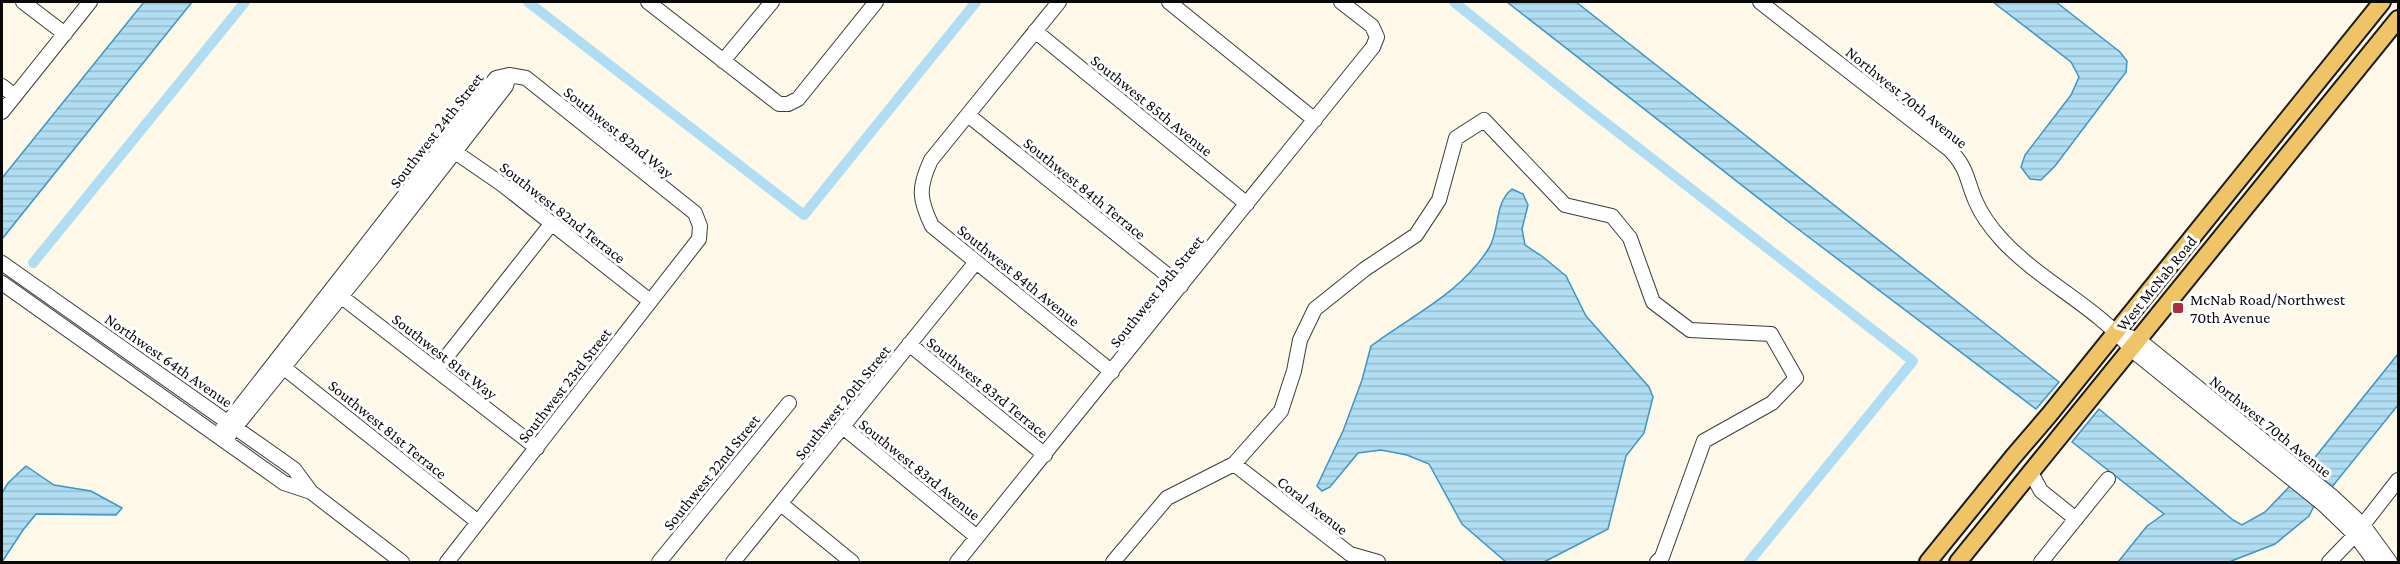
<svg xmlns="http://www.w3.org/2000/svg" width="2400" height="564" viewBox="0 0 2400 564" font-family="'Crimson Pro',serif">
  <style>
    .water { fill: url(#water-rules); stroke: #3c97c3; stroke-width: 1.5 }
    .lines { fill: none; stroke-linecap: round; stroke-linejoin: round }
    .canal { stroke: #b0ddf1; stroke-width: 10 }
    .minor-casing { stroke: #3c3c3c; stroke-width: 16 }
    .major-casing { stroke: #1a1a1a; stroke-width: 20 }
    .minor { stroke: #fff; stroke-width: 14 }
    .major { stroke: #efc466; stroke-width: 16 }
    .poi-dot { fill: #ae2c3c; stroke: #fff; stroke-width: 2 }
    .labels { text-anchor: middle; stroke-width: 6; stroke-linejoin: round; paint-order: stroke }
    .street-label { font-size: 16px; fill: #090909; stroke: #fff }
    .poi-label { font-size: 16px; fill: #090909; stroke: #fff; text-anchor: start }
  </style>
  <defs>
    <pattern id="water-rules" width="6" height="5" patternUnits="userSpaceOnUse" patternTransform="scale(1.5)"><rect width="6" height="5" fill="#b0ddf1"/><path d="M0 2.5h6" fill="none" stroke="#96bccd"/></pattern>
  </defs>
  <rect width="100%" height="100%" fill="#fdf8e7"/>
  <!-- water -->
  <path class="water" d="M 144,2 L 192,2 L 2,239 L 2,178 Z
    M 1507,2 L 1576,2 L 2059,382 L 2036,409 L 1794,226 Z
    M 1993,2 L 2056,2 L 2120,52 L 2127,61 L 2126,72 L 2055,166 L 2041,180 L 2030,179 L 2021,167 L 2025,155 L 2071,95 L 2079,77 L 2071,62 Z
    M 1512,189 L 1523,194 L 1528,205 L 1522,229 L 1525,245 L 1543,257 L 1566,276 L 1586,316 L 1649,387 L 1653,397 L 1644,433 L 1626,456 L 1608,529 L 1544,562 L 1506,562 L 1462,524 L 1429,464 L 1407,455 L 1381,450 L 1358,453 L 1330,487 L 1322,491 L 1317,486 L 1343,431 L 1362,380 L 1371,346 C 1412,315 1460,294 1489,248 C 1500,230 1494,203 1512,189 Z
    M 2398,354 L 2398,405 L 2332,487 L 2308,466 Z
    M 2099,409 L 2233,520 L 2242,525 L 2265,512 L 2291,485 L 2314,506 L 2309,516 L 2275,544 L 2229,562 L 2118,562 L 2147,526 L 2164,514 L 2072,442 Z
    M 26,466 L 54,485 L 91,491 L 122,508 L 116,515 L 36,514 L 23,530 L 2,562 L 2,493 L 8,483 Z"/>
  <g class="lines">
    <!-- canal -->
    <path class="canal" d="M 528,2 L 804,215 L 976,2
      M 1454,2 L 1579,102 L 1913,361 L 1749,562
      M 33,263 L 245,2"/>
    <!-- minor casing -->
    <g class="minor-casing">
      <path id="minor" d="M 23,2 L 65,34
        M 648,2 L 779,104 L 788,104 L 798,99 L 876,2
        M 1059,2 L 931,160 C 918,188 919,199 932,226 L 1112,372
        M 1169,2 L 1315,120
        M 1760,2 L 1950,150 C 1969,170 1966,180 1976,202 C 1982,216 1992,229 2002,240 C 2041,282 2096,306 2132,350 L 2324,505 L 2355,535 L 2375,562
        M 1035,31 L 1247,204
        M 723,61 L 772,2
        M 2,86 L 15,96
        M 2,112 L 90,2
        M 968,115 L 1181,286
        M 455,152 L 503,185 L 650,301
        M 2,263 L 294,469 L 311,492 L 402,562
        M 2,283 L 284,483 L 311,492
        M 334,291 L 537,448
        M 2130,337 L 2139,340 L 2333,497 L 2363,525 L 2390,562
        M 909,344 L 1045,455
        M 278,363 L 478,522
        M 436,370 L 552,223
        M 843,427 L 977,537
        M 218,435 L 496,78 L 509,75 L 526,78 L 695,213 L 700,226 L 699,239 L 447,562
        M 225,440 L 373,257 L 506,86 L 509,75
        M 1234,464 L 1350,554 L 1378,562
        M 2031,473 L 2041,491 L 2076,519
        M 781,504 L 852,562
        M 659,562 L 789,403
        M 733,562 L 976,262
        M 957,562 L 1373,47 L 1377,37 L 1372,26 L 1341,2
        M 1113,562 L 1167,498 L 1234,464 L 1281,411 L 1294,371 L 1300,340 L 1315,309 L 1365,269 L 1416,235 L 1439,200 L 1456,138 L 1484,120 L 1565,205 L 1612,216 L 1630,238 L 1653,302 L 1690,330 L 1771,334 L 1796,378 L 1772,403 L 1704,441 L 1662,557 L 1657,562
        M 2041,562 L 2108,479
        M 2329,562 L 2355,535 L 2398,480"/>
    </g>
    <!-- major casing -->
    <g class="major-casing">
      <path id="major" d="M 1928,562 L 2013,457 L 2049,415 L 2382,2
        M 1958,562 L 2398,19"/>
    </g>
    <!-- minor -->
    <use href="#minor" class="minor"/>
    <!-- major -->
    <use href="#major" class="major"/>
  </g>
  <!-- markers -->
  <rect class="poi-dot" x="2172" y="302" width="12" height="12" rx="3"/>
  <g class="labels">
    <!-- street labels -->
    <g class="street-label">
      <text transform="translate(1907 97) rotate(39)" y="6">Northwest 70th Avenue</text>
      <text transform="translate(1152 105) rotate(39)" y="6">Southwest 85th Avenue</text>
      <text transform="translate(436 130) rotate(-52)" y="6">Southwest 24th Street</text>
      <text transform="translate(619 132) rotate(39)" y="6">Southwest 82nd Way</text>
      <text transform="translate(1085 188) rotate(39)" y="6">Southwest 84th Terrace</text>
      <text transform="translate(563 212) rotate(38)" y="6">Southwest 82nd Terrace</text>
      <text transform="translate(1019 275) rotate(39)" y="6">Southwest 84th Avenue</text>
      <text transform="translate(2156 283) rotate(-51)" y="6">West McNab Road</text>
      <text transform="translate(1156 291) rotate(-51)" y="6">Southwest 19th Street</text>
      <text transform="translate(445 356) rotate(38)" y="6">Southwest 81st Way</text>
      <text transform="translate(169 360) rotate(35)" y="6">Northwest 64th Avenue</text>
      <text transform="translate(564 385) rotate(-52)" y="6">Southwest 23rd Street</text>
      <text transform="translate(988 387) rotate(39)" y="6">Southwest 83rd Terrace</text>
      <text transform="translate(842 402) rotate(-51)" y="6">Southwest 20th Street</text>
      <text transform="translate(2271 426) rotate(39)" y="6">Northwest 70th Avenue</text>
      <text transform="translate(388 429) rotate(39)" y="6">Southwest 81st Terrace</text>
      <text transform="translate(920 469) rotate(39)" y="6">Southwest 83rd Avenue</text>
      <text transform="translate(711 472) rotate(-51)" y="6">Southwest 22nd Street</text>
      <text transform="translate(1313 505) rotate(38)" y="6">Coral Avenue</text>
    </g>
    <!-- poi labels -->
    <g class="poi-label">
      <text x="2190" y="305">McNab Road/Northwest<tspan x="2190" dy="18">70th Avenue</tspan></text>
    </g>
  </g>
  <!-- border -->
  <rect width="2400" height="564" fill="none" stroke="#090909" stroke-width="6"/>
</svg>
